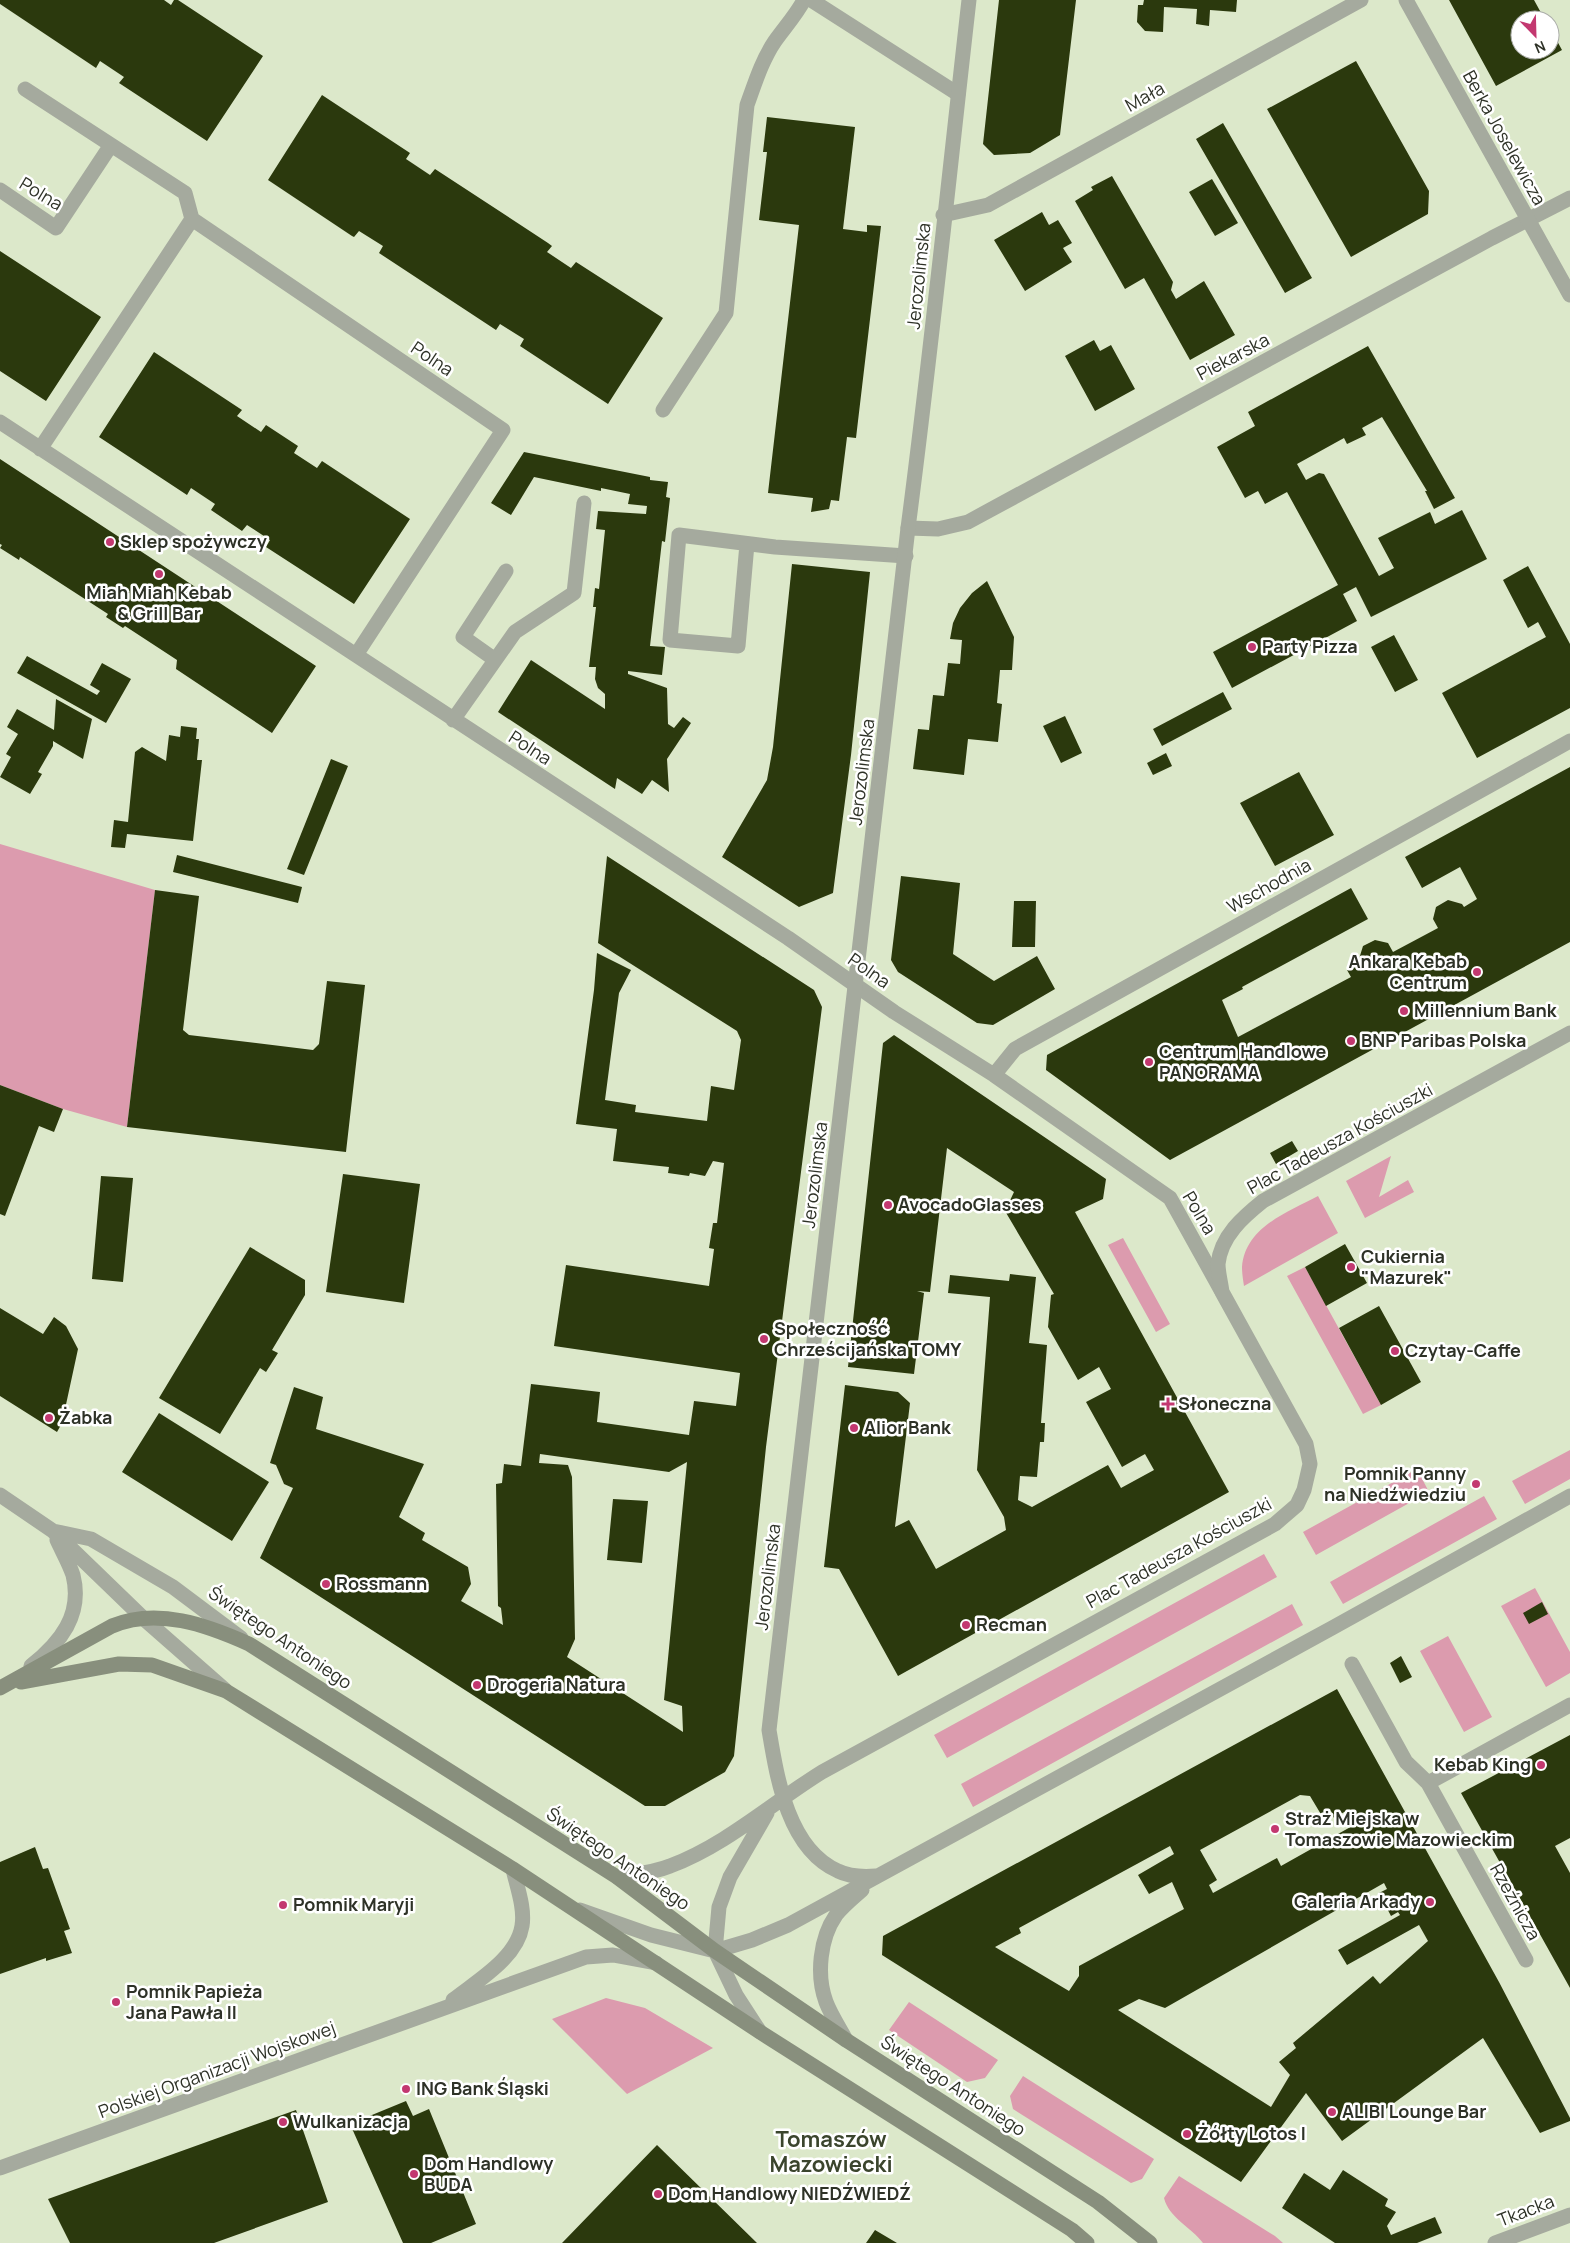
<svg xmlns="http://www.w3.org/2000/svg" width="1570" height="2243" viewBox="0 0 1570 2243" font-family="Manrope,sans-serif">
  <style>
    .green { fill: #dc9bae }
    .building { fill: #2b390d; fill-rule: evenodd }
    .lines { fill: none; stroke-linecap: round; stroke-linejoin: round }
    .pedestrian { stroke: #a5aa9e; stroke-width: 15 }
    .minor { stroke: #a5aa9e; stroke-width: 15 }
    .tertiary { stroke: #a5aa9e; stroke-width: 15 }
    .secondary { stroke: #888f7d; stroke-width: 15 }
    .poi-dot { fill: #c33870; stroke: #fff; stroke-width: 2 }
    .labels { text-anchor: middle; stroke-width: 5; stroke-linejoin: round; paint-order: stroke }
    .street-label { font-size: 18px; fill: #2e3227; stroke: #fff }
    .poi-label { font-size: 18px; font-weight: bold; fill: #2e3227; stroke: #fff; text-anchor: start }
    .district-label { font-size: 22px; font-weight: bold; fill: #3b452d; stroke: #fff }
  </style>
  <rect width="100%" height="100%" fill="#dce8ca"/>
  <!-- green -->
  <path class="green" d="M 0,844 L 155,890 L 127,1127 L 63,1109 L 0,1085 Z
    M 1391,1156 L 1379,1197 L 1408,1180 L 1414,1192 L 1365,1218 L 1346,1181 Z
    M 1318,1196 L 1338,1233 L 1244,1286 C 1243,1280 1242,1273 1242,1267 C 1245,1227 1288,1212 1318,1196 Z
    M 1123,1238 L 1170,1324 L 1156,1332 L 1108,1245 Z
    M 1305,1267 L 1381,1405 L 1363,1414 L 1287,1276 Z
    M 1570,1450 L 1570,1479 L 1525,1504 L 1512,1481 Z
    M 1417,1469 L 1429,1492 L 1316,1555 L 1303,1532 Z
    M 1484,1496 L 1497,1519 L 1343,1604 L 1330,1582 Z
    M 1264,1554 L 1277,1577 L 947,1758 L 934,1735 Z
    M 1535,1588 L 1570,1652 L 1570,1673 L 1546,1687 L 1501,1606 Z
    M 1292,1604 L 1303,1625 L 973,1807 L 961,1784 Z
    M 1448,1636 L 1492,1717 L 1464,1732 L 1420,1651 Z
    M 606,1998 L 645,2008 L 713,2048 L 627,2094 L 552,2019 Z
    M 909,2002 L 998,2060 L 985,2078 L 967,2082 L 889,2030 Z
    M 1023,2076 L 1154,2159 L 1142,2179 L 1131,2183 L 1013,2109 L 1010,2096 Z
    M 1179,2176 L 1275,2236 L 1283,2243 L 1203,2243 C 1191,2227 1169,2218 1164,2198 Z"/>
  <!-- building -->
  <path class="building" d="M 0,0 L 164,0 L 171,5 L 174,0 L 178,0 L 263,56 L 207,141 L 119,83 L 124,77 L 100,61 L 96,68 L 0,4 Z
    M 999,0 L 1076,0 L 1060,135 L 1030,153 L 994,155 L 983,144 Z
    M 1144,0 L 1237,0 L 1236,12 L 1210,10 L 1209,26 L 1196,24 L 1197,9 L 1164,7 L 1163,32 L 1145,31 L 1137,22 L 1138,5 L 1143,5 Z
    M 1449,0 L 1534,0 L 1545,20 L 1520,20 L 1520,50 L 1550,50 L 1550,28 L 1562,50 L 1496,86 Z
    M 1356,61 L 1429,191 L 1428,214 L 1351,257 L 1267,109 Z
    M 322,95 L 410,153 L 406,159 L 430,175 L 435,169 L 548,243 L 552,246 L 547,252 L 571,268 L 576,262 L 663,318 L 608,404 L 520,346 L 524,339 L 500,324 L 496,330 L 382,255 L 379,253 L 383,246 L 359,231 L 354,237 L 352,236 L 268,180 Z
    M 767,117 L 855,127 L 843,229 L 867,232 L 867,225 L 881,226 L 856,438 L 847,437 L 839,501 L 831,500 L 829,509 L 811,512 L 813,498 L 768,493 L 799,225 L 759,220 L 767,152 L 763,152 Z
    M 1223,123 L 1312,278 L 1285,293 L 1196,139 Z
    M 1112,176 L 1173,282 L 1171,290 L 1176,299 L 1204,281 L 1235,335 L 1190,360 L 1144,278 L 1125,289 L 1075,201 L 1093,190 L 1091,187 Z
    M 1212,179 L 1238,223 L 1215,236 L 1189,192 Z
    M 1042,212 L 1049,225 L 1058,220 L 1072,243 L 1063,248 L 1072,262 L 1025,291 L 994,240 Z
    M 0,251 L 101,317 L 46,401 L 0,371 Z
    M 1094,340 L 1100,351 L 1111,345 L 1135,389 L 1095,411 L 1065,356 Z
    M 1368,346 L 1455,498 L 1434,509 L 1425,491 L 1427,491 L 1382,417 L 1362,428 L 1366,435 L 1347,444 L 1344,438 L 1297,464 L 1306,480 L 1319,473 L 1324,474 L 1379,576 L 1394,568 L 1378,538 L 1430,512 L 1435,524 L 1462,510 L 1487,559 L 1371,617 L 1356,587 L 1343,594 L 1357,621 L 1232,688 L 1213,652 L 1338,585 L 1287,492 L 1265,504 L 1258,491 L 1245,498 L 1217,447 L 1255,426 L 1248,412 Z
    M 154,352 L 242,410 L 237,416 L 261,432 L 266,425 L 298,446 L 294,453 L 317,468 L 322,461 L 410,519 L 354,604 L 266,547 L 270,540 L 247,525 L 242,531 L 211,510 L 215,504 L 191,488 L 187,495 L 99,437 Z
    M 524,452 L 650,477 L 650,480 L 668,482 L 666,497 L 670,498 L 665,542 L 662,541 L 650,646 L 665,647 L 662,675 L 628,671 L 628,674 L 667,688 L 668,724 L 674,728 L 683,717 L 691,723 L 667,759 L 669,792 L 652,780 L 642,794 L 617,778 L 615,789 L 498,712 L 531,660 L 605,709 L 605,694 L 598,688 L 595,679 L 596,667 L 589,667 L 596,607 L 593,607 L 595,588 L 599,589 L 605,530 L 596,529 L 598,511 L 646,514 L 647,506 L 628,504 L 630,494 L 601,488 L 601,491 L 534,477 L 511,515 L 491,503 Z
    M 0,459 L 316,666 L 272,733 L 176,669 L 177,660 L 125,626 L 123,628 L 106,617 L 108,614 L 20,557 L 19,560 L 0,548 L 2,545 L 0,544 Z
    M 792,564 L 870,572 L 851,755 L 833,893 L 799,907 L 722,857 L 767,780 L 773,747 Z
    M 1528,566 L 1570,644 L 1570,708 L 1477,758 L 1442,693 L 1546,637 L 1538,622 L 1528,628 L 1503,580 Z
    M 987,581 L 1014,637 L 1012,670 L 1000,670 L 997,703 L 1002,704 L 998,742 L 968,739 L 964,775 L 913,769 L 918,729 L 929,730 L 933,695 L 944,696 L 948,663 L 960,664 L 962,640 L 950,639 L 953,623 L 960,608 L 972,593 Z
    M 1394,635 L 1418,680 L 1395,692 L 1371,647 Z
    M 27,656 L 97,695 L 100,691 L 90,685 L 102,663 L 131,679 L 106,723 L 17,673 Z
    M 1223,692 L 1232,709 L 1162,746 L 1153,729 Z
    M 56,699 L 92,719 L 83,759 L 53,741 L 53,746 L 38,772 L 42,774 L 30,794 L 0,777 L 11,757 L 6,754 L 18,734 L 7,727 L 17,709 L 54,730 Z
    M 1065,716 L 1082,753 L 1061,763 L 1043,726 Z
    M 181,726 L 197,728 L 196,739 L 199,739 L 197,760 L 202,760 L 193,841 L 127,834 L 125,848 L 111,847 L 114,820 L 128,822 L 135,752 L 142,747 L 166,761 L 169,735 L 180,737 Z
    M 1166,753 L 1172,766 L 1153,775 L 1147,763 Z
    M 331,759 L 348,766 L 304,875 L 287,869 Z
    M 1570,767 L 1570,942 L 1170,1160 L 1046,1070 L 1047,1055 L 1351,888 L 1368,919 L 1242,987 L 1243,989 L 1222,1000 L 1238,1037 L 1351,977 L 1347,970 L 1361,963 L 1359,959 L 1363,946 L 1375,940 L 1388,943 L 1393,952 L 1438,928 L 1433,919 L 1436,907 L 1448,900 L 1462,904 L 1464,907 L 1477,899 L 1460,867 L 1422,888 L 1405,857 Z
    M 1299,772 L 1334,835 L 1275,866 L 1240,803 Z
    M 177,855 L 302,887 L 298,903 L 173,872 Z
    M 607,856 L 814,990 L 822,1007 L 766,1447 L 734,1756 L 725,1772 L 665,1806 L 645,1806 L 260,1558 L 293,1488 L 284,1484 L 276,1465 L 270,1463 L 294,1387 L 323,1397 L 316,1429 L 424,1464 L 399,1517 L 425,1533 L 422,1540 L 468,1567 L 471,1584 L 461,1601 L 503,1625 L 501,1608 L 498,1606 L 496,1484 L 502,1483 L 504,1464 L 521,1466 L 531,1384 L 600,1392 L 597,1422 L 689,1435 L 694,1401 L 736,1406 L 740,1373 L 554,1346 L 566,1265 L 709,1286 L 714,1249 L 709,1248 L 713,1223 L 717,1223 L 724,1163 L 713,1161 L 705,1176 L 690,1173 L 689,1176 L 668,1173 L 669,1167 L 613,1161 L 617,1129 L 576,1124 L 594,990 L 597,953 L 631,970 L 619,993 L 605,1100 L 636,1105 L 635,1112 L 707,1121 L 711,1086 L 734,1090 L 741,1040 L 737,1031 L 598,943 ZM 540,1454 L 669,1472 L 687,1462 L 664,1700 L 682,1706 L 683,1732 L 567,1657 L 575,1639 L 572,1477 L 568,1465 L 539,1463 Z
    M 901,876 L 960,883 L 953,954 L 994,981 L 1037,956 L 1055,989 L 993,1025 L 977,1023 L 898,972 L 891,960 Z
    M 155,890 L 199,896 L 183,1030 L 189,1035 L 313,1050 L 319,1044 L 327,981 L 365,985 L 346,1152 L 127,1127 Z
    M 1014,901 L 1036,901 L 1035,947 L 1012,947 Z
    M 894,1035 L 1106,1179 L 1103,1199 L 1075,1212 L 1229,1492 L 898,1676 L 839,1569 L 824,1567 L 845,1385 L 898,1392 L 910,1403 L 895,1527 L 909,1520 L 936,1569 L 1006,1530 L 1004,1517 L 977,1470 L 990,1297 L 948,1293 L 950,1275 L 1009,1281 L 1010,1274 L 1036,1277 L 1029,1343 L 1047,1345 L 1041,1423 L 1045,1423 L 1044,1442 L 1040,1442 L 1037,1477 L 1020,1476 L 1018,1500 L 1032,1507 L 1108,1465 L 1121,1488 L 1154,1470 L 1145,1454 L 1122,1467 L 1086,1402 L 1111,1389 L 1099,1367 L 1078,1380 L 1048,1327 L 1051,1295 L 1054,1294 L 1005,1211 L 1014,1192 L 947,1148 L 930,1292 L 917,1291 L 924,1293 L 914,1374 L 848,1367 L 883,1043 Z
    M 0,1085 L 63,1109 L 54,1132 L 39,1126 L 5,1216 L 0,1214 Z
    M 1292,1141 L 1298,1151 L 1276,1164 L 1270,1153 Z
    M 343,1174 L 420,1184 L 404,1303 L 326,1292 Z
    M 101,1176 L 133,1178 L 123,1282 L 92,1279 Z
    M 1345,1244 L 1367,1283 L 1326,1306 L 1305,1267 Z
    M 250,1247 L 305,1280 L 305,1295 L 272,1350 L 278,1353 L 266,1372 L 260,1368 L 220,1434 L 159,1398 Z
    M 1379,1306 L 1421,1382 L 1381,1405 L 1339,1328 Z
    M 0,1308 L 43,1334 L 54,1317 L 66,1326 L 78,1349 L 62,1423 L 57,1432 L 0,1396 Z
    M 159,1413 L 269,1482 L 232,1541 L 122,1472 Z
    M 613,1499 L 648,1501 L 642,1563 L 607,1560 Z
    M 1542,1602 L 1548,1614 L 1529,1624 L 1523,1613 Z
    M 1401,1656 L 1412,1677 L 1400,1683 L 1390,1663 Z
    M 1337,1689 L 1499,1982 L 1570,2118 L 1570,2121 L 1540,2133 L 1483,2038 L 1342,2141 L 1306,2093 L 1241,2182 L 882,1955 L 883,1936 ZM 1300,1795 L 1310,1796 L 1322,1816 L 1331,1811 L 1334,1818 L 1346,1811 L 1354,1825 L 1281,1866 L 1277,1858 L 1213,1893 L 1209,1885 L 1217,1880 L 1200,1850 ZM 1170,1846 L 1174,1854 L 1138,1875 L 1149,1894 L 1172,1882 L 1184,1909 L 1079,1966 L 1079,1976 L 1069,1991 L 995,1947 L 1021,1933 L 1019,1928 ZM 1384,1883 L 1387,1889 L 1379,1893 L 1391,1916 L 1398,1912 L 1400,1915 L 1338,1950 L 1347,1965 L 1419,1925 L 1428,1941 L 1380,1984 L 1373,1976 L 1293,2043 L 1296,2048 L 1279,2062 L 1290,2075 L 1271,2107 L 1118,2010 L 1139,1999 L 1165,2008 Z
    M 1570,1735 L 1570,1838 L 1555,1846 L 1570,1873 L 1570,1988 L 1461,1793 Z
    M 35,1847 L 43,1869 L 48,1868 L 70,1929 L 64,1931 L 72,1953 L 46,1961 L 46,1958 L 0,1974 L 0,1862 Z
    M 406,2101 L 413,2116 L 429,2109 L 476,2224 L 431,2243 L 403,2243 L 350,2124 Z
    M 296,2110 L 328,2202 L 214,2243 L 70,2243 L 48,2199 Z
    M 657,2145 L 757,2243 L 562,2243 Z
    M 1343,2170 L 1388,2199 L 1385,2206 L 1396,2212 L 1387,2226 L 1391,2235 L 1435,2217 L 1442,2233 L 1417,2243 L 1335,2243 L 1282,2208 L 1304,2173 L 1330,2190 Z
    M 875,2230 L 897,2243 L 866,2243 Z"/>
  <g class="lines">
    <!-- pedestrian -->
    <path class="pedestrian" d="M 1352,1664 L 1406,1762 L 1428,1783 L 1526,1960
      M 1428,1783 L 1570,1705"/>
    <!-- minor -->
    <path class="minor" d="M 811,0 L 958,94
      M 25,89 L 185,193 L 192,219
      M 0,190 L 56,228 L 111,145
      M 943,215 L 988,205 L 1361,0
      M 663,410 L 726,313 L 747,105 C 755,83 762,60 775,41 C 785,27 796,15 804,0
      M 0,422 L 788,938 L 894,1012 L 994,1075 L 1170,1198 L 1221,1290
      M 40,449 L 192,219 L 503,430 L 356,655
      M 908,528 L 938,529 L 968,522 L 1492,238 L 1570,198
      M 747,544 L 738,646 L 670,640 L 679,535 L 775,547 L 906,556
      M 494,659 L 463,637 L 506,571
      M 453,720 L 515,632 L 574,593 L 584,503
      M 994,1075 L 1015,1049 L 1570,741
      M 453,2000 C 477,1981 517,1958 522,1926 C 525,1908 517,1887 513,1869
      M 0,2168 L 586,1957 L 613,1955 L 656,1963
      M 1495,2243 L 1570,2215"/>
    <!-- tertiary -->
    <path class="tertiary" d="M 1406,0 L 1570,295
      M 0,1495 L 53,1531 L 143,1618 L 225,1690
      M 53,1531 L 91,1539 L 173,1587 L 241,1638
      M 31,1666 C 60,1643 83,1615 73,1575 C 69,1563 62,1551 57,1540
      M 876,1876 C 863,1877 850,1877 838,1871 C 788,1849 777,1778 769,1730 L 908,528 C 931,353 949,176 969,0
      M 617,1877 C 635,1874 653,1873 670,1866 C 726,1845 772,1803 822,1772 L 1275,1524 L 1297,1505 L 1304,1490 L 1310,1464 L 1306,1444 L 1222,1292 C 1221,1283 1218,1273 1218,1264 C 1221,1236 1243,1217 1263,1201 L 1570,1033
      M 580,1910 L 651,1935 L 715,1951 L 752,1940 L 788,1925 L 1332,1628 L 1570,1496
      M 760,2032 L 736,1995 L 715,1951 L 719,1907 L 730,1877 L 767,1813
      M 846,2040 C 839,2027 831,2015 826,2002 C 816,1975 820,1938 836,1915 C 843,1906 853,1898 862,1890"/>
    <!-- secondary -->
    <path class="secondary" d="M 21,1682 L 119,1664 L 152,1665 L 226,1691 L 513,1869 L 760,2032 L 1072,2230 L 1087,2243
      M 0,1688 L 112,1626 C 157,1607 207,1625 249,1644 L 617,1877 L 715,1951 L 846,2040 L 1098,2202 L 1150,2243"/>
  </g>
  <!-- markers -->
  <g class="poi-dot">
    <circle cx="110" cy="542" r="5"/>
    <circle cx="159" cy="574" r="5"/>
    <circle cx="1252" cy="647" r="5"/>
    <circle cx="1477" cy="972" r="5"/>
    <circle cx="1404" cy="1011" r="5"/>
    <circle cx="1351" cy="1041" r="5"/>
    <circle cx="1149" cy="1062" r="5"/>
    <circle cx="888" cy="1205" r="5"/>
    <circle cx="1351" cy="1267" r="5"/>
    <circle cx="764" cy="1339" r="5"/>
    <circle cx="1395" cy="1351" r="5"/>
    <path d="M1165.5 1396.5h5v5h5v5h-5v5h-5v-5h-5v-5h5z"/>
    <circle cx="49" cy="1418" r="5"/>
    <circle cx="854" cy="1428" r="5"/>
    <circle cx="1476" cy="1484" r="5"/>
    <circle cx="326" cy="1584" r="5"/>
    <circle cx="966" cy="1625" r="5"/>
    <circle cx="477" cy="1685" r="5"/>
    <circle cx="1541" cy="1765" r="5"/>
    <circle cx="1275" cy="1829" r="5"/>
    <circle cx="1430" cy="1902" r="5"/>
    <circle cx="283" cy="1905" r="5"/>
    <circle cx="116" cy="2002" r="5"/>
    <circle cx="406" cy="2089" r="5"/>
    <circle cx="1332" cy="2112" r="5"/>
    <circle cx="283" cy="2122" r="5"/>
    <circle cx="1187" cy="2134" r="5"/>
    <circle cx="414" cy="2174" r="5"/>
    <circle cx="658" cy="2194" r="5"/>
  </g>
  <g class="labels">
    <!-- street labels -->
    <g class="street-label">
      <text transform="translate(1145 97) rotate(-29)" y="6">Mała</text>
      <text transform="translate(1504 138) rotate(61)" y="6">Berka Joselewicza</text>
      <text transform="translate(41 194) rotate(31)" y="6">Polna</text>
      <text transform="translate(919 276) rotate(-84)" y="6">Jerozolimska</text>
      <text transform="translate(1233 357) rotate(-28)" y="6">Piekarska</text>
      <text transform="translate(432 359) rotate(34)" y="6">Polna</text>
      <text transform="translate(530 748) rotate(33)" y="6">Polna</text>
      <text transform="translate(862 772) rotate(-83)" y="6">Jerozolimska</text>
      <text transform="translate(1269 886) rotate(-29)" y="6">Wschodnia</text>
      <text transform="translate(869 971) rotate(35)" y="6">Polna</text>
      <text transform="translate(1340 1139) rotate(-29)" y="6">Plac Tadeusza Kościuszki</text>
      <text transform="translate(815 1175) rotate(-83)" y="6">Jerozolimska</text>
      <text transform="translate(1199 1213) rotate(59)" y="6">Polna</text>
      <text transform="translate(1179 1553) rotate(-29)" y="6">Plac Tadeusza Kościuszki</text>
      <text transform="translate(768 1577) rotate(-83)" y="6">Jerozolimska</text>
      <text transform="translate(280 1638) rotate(34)" y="6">Świętego Antoniego</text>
      <text transform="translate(618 1859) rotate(34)" y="6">Świętego Antoniego</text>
      <text transform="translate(1515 1902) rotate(61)" y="6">Rzeźnicza</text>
      <text transform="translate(217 2070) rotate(-20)" y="6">Polskiej Organizacji Wojskowej</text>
      <text transform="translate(953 2086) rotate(33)" y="6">Świętego Antoniego</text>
      <text transform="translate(1526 2211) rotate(-21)" y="6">Tkacka</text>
    </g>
    <!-- poi labels -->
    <g class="poi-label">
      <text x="120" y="548">Sklep spożywczy</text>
      <text x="159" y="599" text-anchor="middle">Miah Miah Kebab<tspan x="159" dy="21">&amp; Grill Bar</tspan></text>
      <text x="1262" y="653">Party Pizza</text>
      <text x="1467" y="968" text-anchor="end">Ankara Kebab<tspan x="1467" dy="21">Centrum</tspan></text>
      <text x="1414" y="1017">Millennium Bank</text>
      <text x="1361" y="1047">BNP Paribas Polska</text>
      <text x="1159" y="1058">Centrum Handlowe<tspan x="1159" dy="21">PANORAMA</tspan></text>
      <text x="898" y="1211">AvocadoGlasses</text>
      <text x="1361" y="1263">Cukiernia<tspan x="1361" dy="21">"Mazurek"</tspan></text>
      <text x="774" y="1335">Społeczność<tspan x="774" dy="21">Chrześcijańska TOMY</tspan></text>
      <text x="1405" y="1357">Czytay-Caffe</text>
      <text x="1178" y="1410">Słoneczna</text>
      <text x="59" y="1424">Żabka</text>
      <text x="864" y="1434">Alior Bank</text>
      <text x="1466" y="1480" text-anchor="end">Pomnik Panny<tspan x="1466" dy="21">na Niedźwiedziu</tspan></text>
      <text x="336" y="1590">Rossmann</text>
      <text x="976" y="1631">Recman</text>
      <text x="487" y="1691">Drogeria Natura</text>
      <text x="1531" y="1771" text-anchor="end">Kebab King</text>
      <text x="1285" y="1825">Straż Miejska w<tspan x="1285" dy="21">Tomaszowie Mazowieckim</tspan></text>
      <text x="1420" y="1908" text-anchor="end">Galeria Arkady</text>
      <text x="293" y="1911">Pomnik Maryji</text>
      <text x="126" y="1998">Pomnik Papieża<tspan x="126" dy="21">Jana Pawła II</tspan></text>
      <text x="416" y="2095">ING Bank Śląski</text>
      <text x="1342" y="2118">ALIBI Lounge Bar</text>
      <text x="293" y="2128">Wulkanizacja</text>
      <text x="1197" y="2140">Żółty Lotos I</text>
      <text x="424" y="2170">Dom Handlowy<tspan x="424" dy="21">BUDA</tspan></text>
      <text x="668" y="2200">Dom Handlowy NIEDŹWIEDŹ</text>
    </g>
    <!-- district labels -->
    <g class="district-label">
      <text x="831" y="2147">Tomaszów<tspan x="831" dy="25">Mazowiecki</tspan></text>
    </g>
  </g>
  <!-- north arrow -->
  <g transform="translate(1535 35) rotate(157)"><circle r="24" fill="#ffffff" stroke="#abada9"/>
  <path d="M0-4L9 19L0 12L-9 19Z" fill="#c33870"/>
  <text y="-8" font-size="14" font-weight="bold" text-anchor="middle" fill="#2e3227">N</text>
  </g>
</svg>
